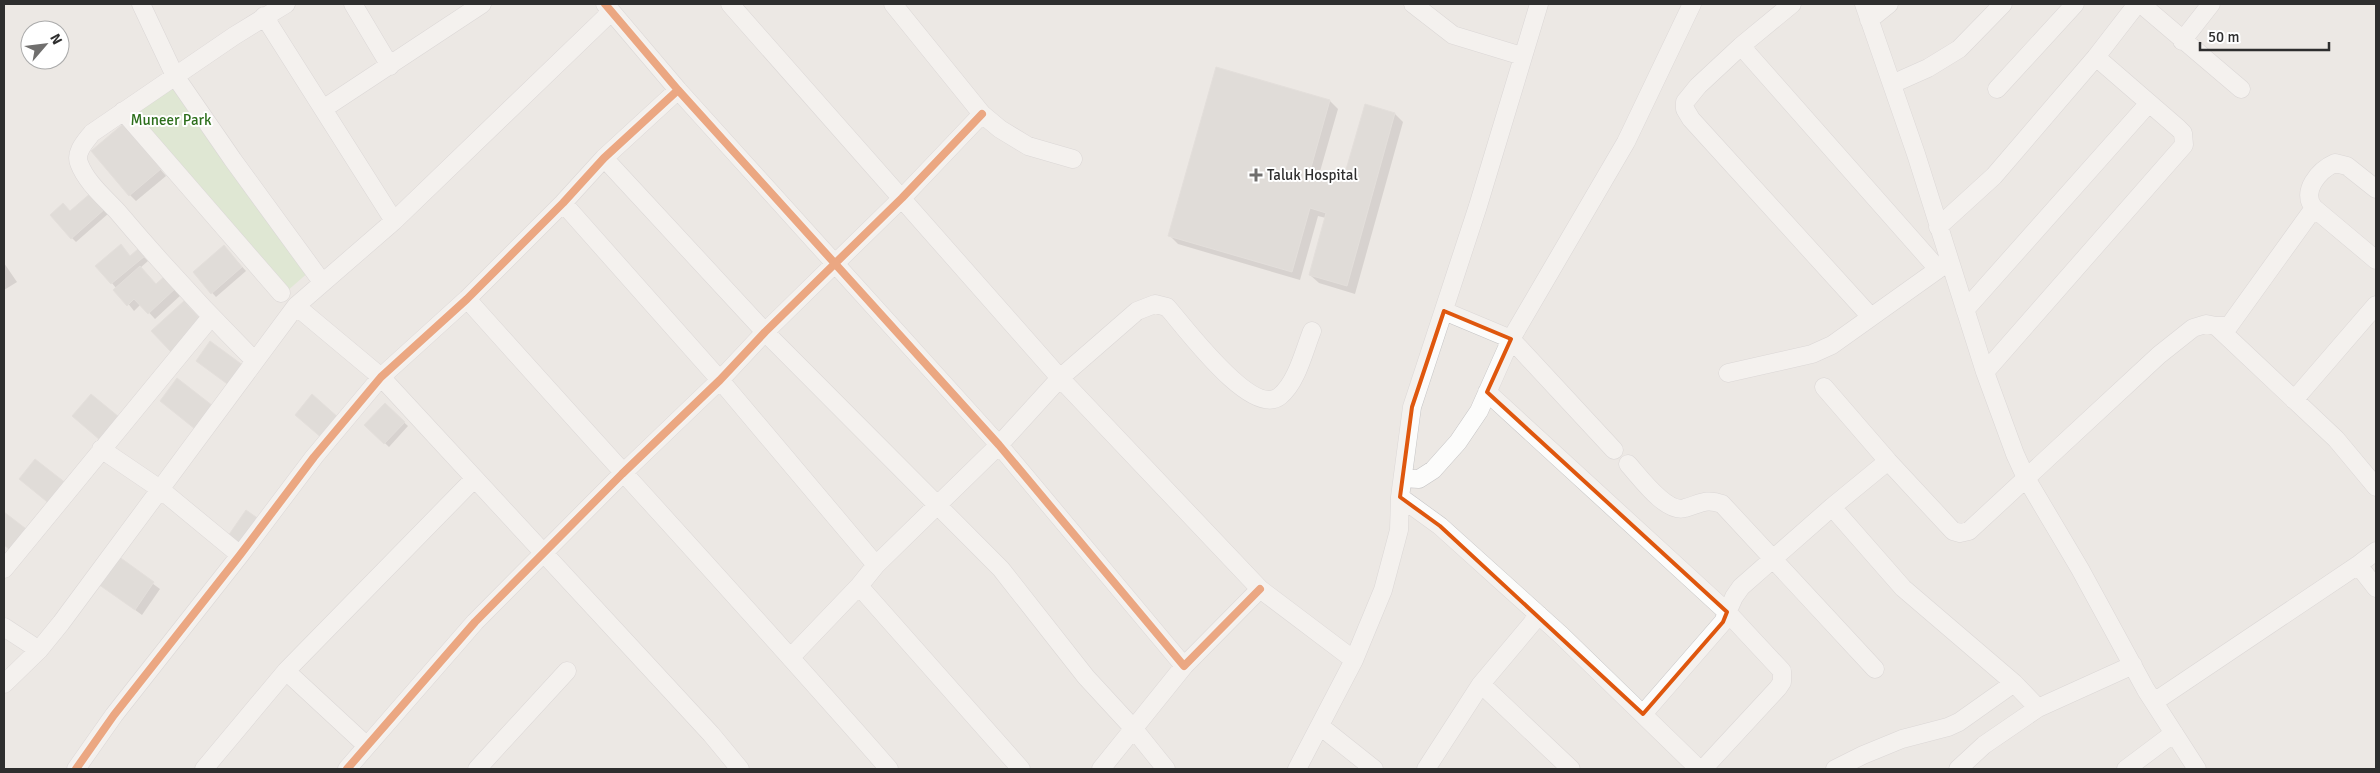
<svg xmlns="http://www.w3.org/2000/svg" width="2380" height="773" viewBox="0 0 2380 773" font-family="Signika,sans-serif">
  <style>
    .green { fill: #cee6be }
    .shadow { fill: #0003 }
    .building { fill: #d1cecb; stroke: #d7d4d0 }
    .lines { fill: none; stroke-linecap: round; stroke-linejoin: round }
    .minor-casing { stroke: #c5c4c5; stroke-width: 19 }
    .minor { stroke: #fcfcfb; stroke-width: 18 }
    .cycleway-casing { stroke: #fff; stroke-width: 11 }
    .cycleway { stroke: #e8590c; stroke-width: 8 }
    .marked { fill: none; stroke: #df570e; stroke-width: 4; stroke-linejoin: round }
    .poi-dot { fill: #706f6e; stroke: #fff; stroke-width: 2 }
    .labels { text-anchor: middle; stroke-width: 4; stroke-linejoin: round; paint-order: stroke }
    .park-label { font-size: 15px; fill: #2c6e1b; stroke: #fff }
    .poi-label { font-size: 15px; fill: #2e2e2e; stroke: #fff; text-anchor: start }
  </style>
  <rect width="100%" height="100%" fill="#ece8e4"/>
  <!-- green -->
  <path class="green" d="M 176,83 L 310,271 L 286,292 L 131,115 Z"/>
  <!-- shadow -->
  <path class="shadow" d="M 1330,101 L 1338,109 L 1319,175 L 1344,182 L 1395,114 L 1403,122 L 1355,294 L 1319,283 L 1310,275 L 1326,218 L 1318,216 L 1300,280 L 1178,244 L 1170,236 Z
    M 129,132 L 166,176 L 136,201 L 130,195 Z
    M 92,194 L 109,213 L 76,242 L 72,238 Z
    M 228,251 L 246,271 L 216,297 L 194,273 Z
    M 142,255 L 148,261 L 140,268 L 156,285 L 166,277 L 182,294 L 155,319 L 141,304 L 134,311 L 112,283 L 131,257 Z
    M 4,263 L 17,282 L 4,290 Z
    M 385,405 L 408,426 L 389,447 L 366,425 Z
    M 118,558 L 160,589 L 142,615 L 100,584 Z"/>
  <!-- building -->
  <path class="building" d="M 1216,67 L 1330,100 L 1310,171 L 1343,180 L 1365,104 L 1395,113 L 1347,286 L 1309,275 L 1326,213 L 1310,208 L 1292,272 L 1168,236 Z
    M 123,124 L 161,169 L 129,196 L 91,151 Z
    M 92,192 L 106,208 L 71,239 L 50,215 L 63,203 L 70,211 Z
    M 121,244 L 130,256 L 138,249 L 145,256 L 111,284 L 95,266 Z
    M 224,245 L 242,267 L 211,294 L 193,272 Z
    M 140,266 L 156,284 L 166,275 L 177,287 L 148,314 L 134,299 L 127,306 L 113,290 Z
    M 184,301 L 204,323 L 172,353 L 151,331 Z
    M 210,341 L 244,366 L 230,386 L 196,361 Z
    M 177,378 L 213,406 L 195,429 L 160,401 Z
    M 91,394 L 119,417 L 100,440 L 72,416 Z
    M 312,394 L 340,419 L 323,439 L 295,415 Z
    M 385,403 L 405,422 L 384,444 L 364,425 Z
    M 35,459 L 67,484 L 51,505 L 19,479 Z
    M 246,510 L 263,522 L 244,548 L 228,536 Z
    M 4,512 L 30,532 L 14,553 L 4,545 Z
    M 118,556 L 154,582 L 135,610 L 98,584 Z"/>
  <g class="lines">
    <!-- minor casing -->
    <g class="minor-casing">
      <path id="minor" d="M 141,4 L 175,76 L 233,160 L 322,282
        M 353,4 L 390,66
        M 605,4 L 678,90 L 999,445 L 1184,666 L 1260,589
        M 730,4 L 1060,378 L 1260,589 L 1354,660
        M 893,4 L 982,114 L 1000,129 L 1028,146 L 1073,159
        M 1413,4 L 1453,35 L 1522,56
        M 1792,4 L 1741,46 L 1698,86 L 1685,102 L 1685,109 L 1691,119 L 1871,317
        M 1864,4 L 1916,154 L 1985,372 L 2015,454 L 2026,478 L 2080,569 L 2146,690 L 2197,769
        M 2141,4 L 2241,89
        M 264,16 L 394,221
        M 1869,20 L 1889,4
        M 2182,41 L 2211,4
        M 1741,46 L 1938,269
        M 1892,84 L 1928,68 L 1959,49 L 2003,4
        M 1997,89 L 2075,4
        M 323,109 L 482,4
        M 123,111 L 281,293
        M 604,158 L 765,332 L 1001,569 L 1086,677 L 1133,728 L 1166,769
        M 2376,189 L 2347,166 L 2335,163 C 2319,170 2300,192 2314,208 L 2376,260
        M 563,203 L 720,380 L 876,565
        M 1938,227 L 1994,176 L 2096,57 L 2137,4
        M 467,299 C 607,456 750,610 889,769
        M 296,306 L 381,377 L 711,734 L 740,769
        M 1965,310 L 2149,103
        M 1444,311 L 1511,339 L 1614,450
        M 2216,326 L 2229,326 L 2314,208
        M 255,361 C 207,313 161,263 117,211 C 104,197 86,182 79,163 C 75,152 85,142 92,133 L 234,36 L 286,4
        M 1985,372 L 2184,145 L 2183,133 L 2178,128 L 2096,57
        M 1728,373 L 1812,354 L 1832,345 L 1947,263
        M 1824,387 L 1888,461 L 1953,531 L 1960,533 L 1969,531 L 2159,355 L 2193,328 L 2206,324 L 2216,326 L 2336,439 L 2376,487
        M 1487,392 L 1727,612 L 1782,671 L 1782,682 L 1778,688 L 1703,769
        M 2294,400 L 2376,305
        M 101,449 L 160,489 L 240,555
        M 1628,464 C 1639,476 1666,514 1685,508 C 1700,504 1706,498 1722,504 L 1875,669
        M 1403,478 L 1419,479 L 1433,470 L 1458,442 L 1479,411 L 1511,339 L 1626,142 L 1692,4
        M 1400,497 L 1440,526 L 1561,635 L 1699,769
        M 1832,507 L 1903,588 L 2014,683 L 2038,708
        M 2358,565 L 2376,588
        M 4,569 L 211,317
        M 859,586 L 1021,769
        M 4,627 L 39,650
        M 791,657 L 859,586 L 876,565 L 999,445 L 1060,378 L 1137,311 L 1155,304 L 1167,307 C 1185,327 1252,419 1280,396 C 1297,382 1304,351 1312,331
        M 286,671 L 367,746
        M 4,684 L 39,650 L 61,623 L 296,306 L 394,221 L 611,12
        M 1481,684 L 1571,769
        M 2154,702 L 2358,565 L 2376,551
        M 1643,714 L 1723,622 L 1734,597 L 1741,587 L 1832,507 L 1888,461
        M 1320,726 L 1374,769
        M 76,769 L 114,715 L 240,555 L 314,457 L 381,377 L 467,299 L 563,203 L 604,158 L 678,90
        M 204,769 L 286,671 L 474,479
        M 347,769 L 475,622 L 622,474 L 720,380 L 765,332 L 902,198 L 982,114
        M 477,769 L 567,671
        M 1101,769 L 1184,666
        M 1297,769 L 1354,660 L 1383,590 L 1399,530 L 1400,497 L 1412,407 L 1478,206 L 1539,4
        M 1426,769 L 1481,684 L 1539,615
        M 1835,769 L 1863,755 L 1902,739 L 1948,727 L 1959,722 L 2014,683
        M 1958,769 L 1984,745 L 2038,708 L 2133,665
        M 2126,769 L 2174,733"/>
    </g>
    <!-- minor -->
    <use href="#minor" class="minor"/>
    <!-- cycleway casing -->
    <g class="cycleway-casing">
      <path id="cycleway" d="M 605,4 L 678,90 L 999,445 L 1184,666 L 1260,589
        M 76,769 L 114,715 L 240,555 L 314,457 L 381,377 L 467,299 L 563,203 L 604,158 L 678,90
        M 347,769 L 475,622 L 622,474 L 720,380 L 765,332 L 902,198 L 982,114"/>
    </g>
    <!-- cycleway -->
    <use href="#cycleway" class="cycleway"/>
  </g>
  <!-- marked area -->
  <path d="M0 0H2380V773H0ZM 1444,311 L 1511,339 L 1487,392 L 1727,612 L 1723,622 L 1643,714 L 1440,526 L 1400,497 L 1412,407 Z" fill="#ece8e4" fill-opacity=".55" fill-rule="evenodd"/>
  <path class="marked" d="M 1444,311 L 1511,339 L 1487,392 L 1727,612 L 1723,622 L 1643,714 L 1440,526 L 1400,497 L 1412,407 Z"/>
  <!-- markers -->
  <path class="poi-dot" d="M1253.5 167.5h5v5h5v5h-5v5h-5v-5h-5v-5h5z"/>
  <g class="labels">
    <!-- park labels -->
    <g class="park-label">
      <text x="171" y="125">Muneer Park</text>
    </g>
    <!-- poi labels -->
    <g class="poi-label">
      <text x="1267" y="180">Taluk Hospital</text>
    </g>
  </g>
  <!-- border -->
  <rect width="2380" height="773" fill="none" stroke="#2e2e2e" stroke-width="10"/>
  <!-- north arrow -->
  <g transform="translate(45 45) rotate(62)"><circle r="24" fill="#ffffff" stroke="#ababab"/>
  <path d="M0-4L9 19L0 12L-9 19Z" fill="#706f6e"/>
  <text y="-8" font-size="14" font-weight="bold" text-anchor="middle" fill="#2e2e2e">N</text>
  </g>
  <!-- scale -->
  <path d="M2200 42v8h129v-8" fill="none" stroke="#2e2e2e" stroke-width="2.5"/>
  <text x="2208" y="42" font-size="15" fill="#2e2e2e" stroke="#ffffff" stroke-width="4" paint-order="stroke">50 m</text>
</svg>
